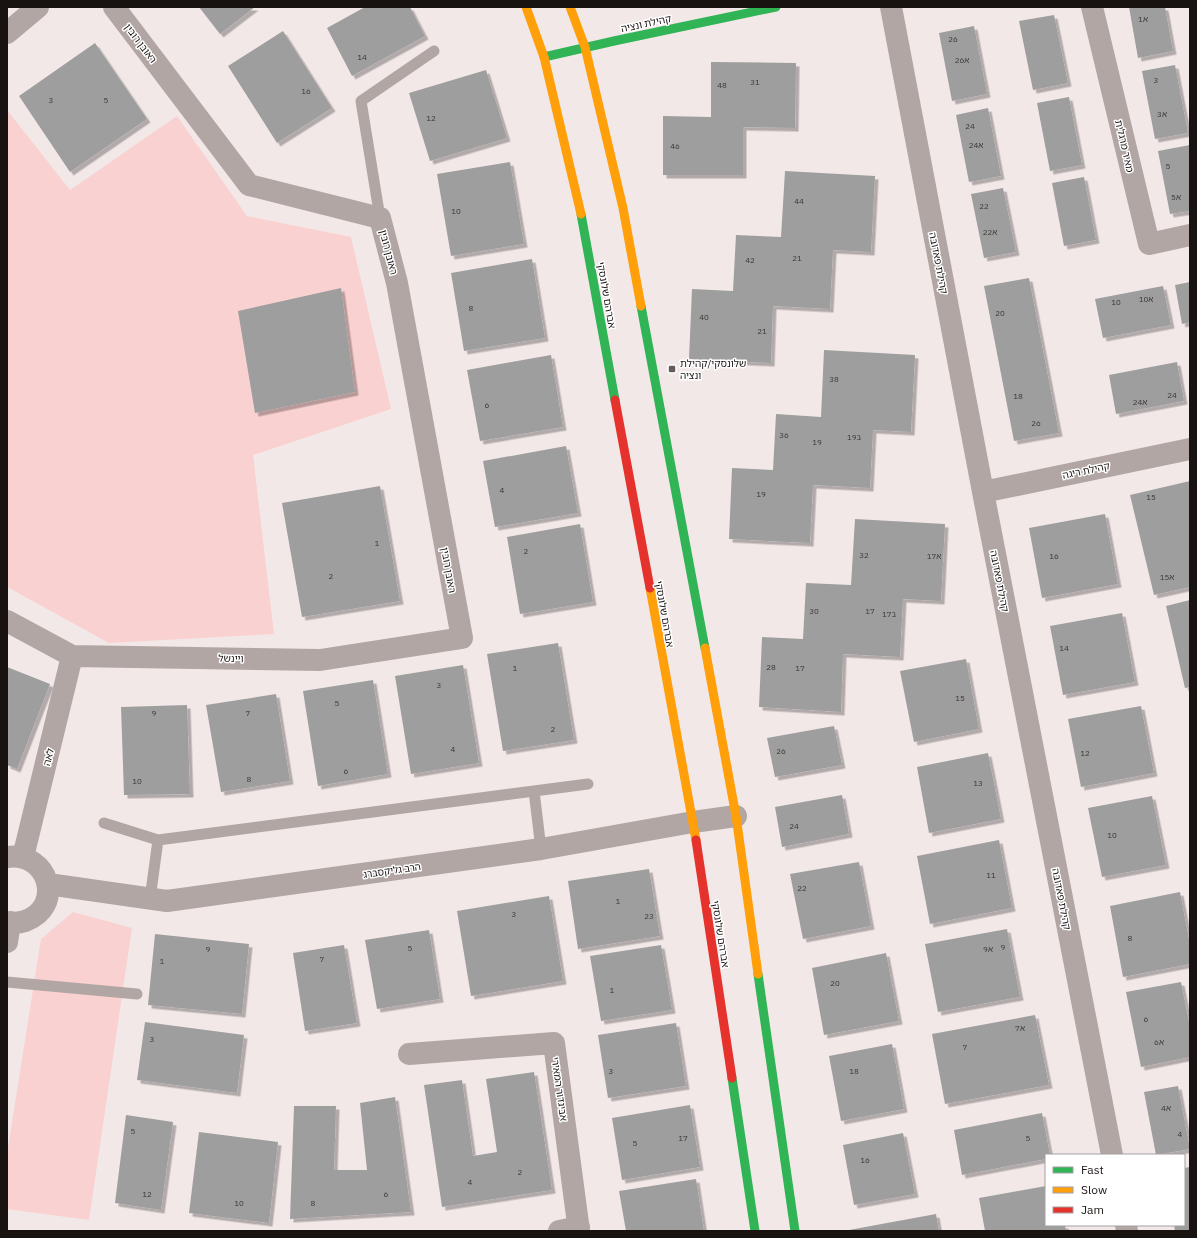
<svg xmlns="http://www.w3.org/2000/svg" width="1197" height="1238" viewBox="0 0 1197 1238" font-family="'IBM Plex Sans','Noto Sans Hebrew',sans-serif">
  <style>
    .green { fill: #f9d1d0 }
    .building { fill: #9f9e9e; filter: url(#shadow) }
    .lines { fill: none; stroke-linecap: round; stroke-linejoin: round }
    .lane { stroke: #b2a6a5; stroke-width: 11 }
    .street { stroke: #b2a6a5; stroke-width: 22 }
    .fast { stroke: #30b455; stroke-width: 9 }
    .slow { stroke: #ff9f0a; stroke-width: 9 }
    .jam { stroke: #e5322d; stroke-width: 9 }
    .poi-dot { fill: #655d5c; stroke: #fff; stroke-width: 1.5 }
    .labels { text-anchor: middle; stroke-width: 3; stroke-linejoin: round; paint-order: stroke }
    .number-label { font-size: 8px; fill: #3a3534 }
    .street-label { font-size: 10px; fill: #181211; stroke: #fff }
    .poi-label { font-size: 10px; fill: #181211; stroke: #fff; text-anchor: start }
  </style>
  <defs>
    <filter id="shadow"><feDropShadow dx="3.5" dy="3.5" stdDeviation="0" flood-color="#0004"/></filter>
  </defs>
  <rect width="100%" height="100%" fill="#f3e8e8"/>
  <!-- green -->
  <path class="green" d="M 7,110 L 70,190 L 177,116 L 247,216 L 351,237 L 391,409 L 253,455 L 274,634 L 109,643 L 7,587 Z
    M 73,912 L 132,928 L 89,1220 L 7,1209 L 7,1154 L 41,939 Z"/>
  <!-- building -->
  <path class="building" d="M 199,7 L 255,7 L 220,34 Z
    M 365,7 L 410,7 L 425,36 L 352,76 L 327,28 Z
    M 1129,7 L 1165,7 L 1173,51 L 1138,58 Z
    M 1054,15 L 1068,83 L 1033,90 L 1019,21 Z
    M 974,26 L 987,94 L 952,101 L 939,33 Z
    M 283,31 L 332,108 L 277,143 L 228,66 Z
    M 95,43 L 147,119 L 70,172 L 19,96 Z
    M 711,62 L 796,63 L 795,128 L 743,127 L 743,175 L 663,175 L 663,116 L 711,117 Z
    M 1175,65 L 1188,133 L 1155,139 L 1142,71 Z
    M 486,70 L 507,138 L 430,161 L 409,93 Z
    M 1069,97 L 1082,165 L 1050,171 L 1037,103 Z
    M 988,108 L 1001,176 L 969,182 L 956,115 Z
    M 1190,145 L 1190,211 L 1170,214 L 1158,151 Z
    M 510,162 L 524,244 L 451,256 L 437,174 Z
    M 785,171 L 875,176 L 871,252 L 833,250 L 830,309 L 773,306 L 771,363 L 689,359 L 692,289 L 733,291 L 736,235 L 781,237 Z
    M 1084,177 L 1096,240 L 1064,246 L 1052,183 Z
    M 1003,188 L 1016,252 L 984,258 L 971,194 Z
    M 532,259 L 545,338 L 464,351 L 451,273 Z
    M 1029,278 L 1059,433 L 1014,441 L 984,286 Z
    M 1190,282 L 1190,322 L 1182,324 L 1175,285 Z
    M 1163,286 L 1171,325 L 1103,338 L 1095,299 Z
    M 341,288 L 355,392 L 255,413 L 238,311 Z
    M 824,350 L 915,355 L 911,432 L 873,430 L 870,488 L 813,485 L 810,543 L 729,539 L 732,468 L 773,470 L 776,414 L 821,417 Z
    M 551,355 L 563,427 L 480,441 L 467,370 Z
    M 1177,362 L 1184,401 L 1116,414 L 1109,375 Z
    M 566,446 L 578,513 L 495,527 L 483,461 Z
    M 1190,481 L 1190,587 L 1154,595 L 1130,495 Z
    M 380,486 L 400,601 L 302,617 L 282,503 Z
    M 1105,514 L 1118,584 L 1042,598 L 1029,528 Z
    M 855,519 L 945,524 L 941,601 L 903,599 L 900,657 L 843,654 L 841,712 L 759,707 L 762,637 L 803,639 L 806,583 L 851,585 Z
    M 580,524 L 593,602 L 520,614 L 507,537 Z
    M 1190,600 L 1190,687 L 1185,688 L 1166,606 Z
    M 1122,613 L 1135,682 L 1063,695 L 1050,626 Z
    M 558,643 L 574,740 L 503,751 L 487,654 Z
    M 966,659 L 979,729 L 914,742 L 900,671 Z
    M 463,665 L 479,763 L 411,774 L 395,676 Z
    M 7,667 L 50,684 L 17,769 L 7,765 Z
    M 373,680 L 388,774 L 318,786 L 303,691 Z
    M 276,694 L 290,781 L 221,792 L 206,705 Z
    M 187,705 L 190,794 L 124,795 L 121,707 Z
    M 1141,706 L 1154,773 L 1081,787 L 1068,719 Z
    M 834,726 L 842,765 L 775,777 L 767,738 Z
    M 988,753 L 1001,819 L 929,833 L 917,767 Z
    M 842,795 L 849,834 L 782,847 L 775,807 Z
    M 1152,796 L 1166,865 L 1102,877 L 1088,808 Z
    M 999,840 L 1012,908 L 930,924 L 917,856 Z
    M 859,862 L 871,926 L 803,939 L 790,874 Z
    M 649,869 L 660,936 L 578,949 L 568,881 Z
    M 1180,892 L 1190,945 L 1190,964 L 1123,977 L 1110,906 Z
    M 549,896 L 563,981 L 471,996 L 457,911 Z
    M 1007,929 L 1020,997 L 938,1012 L 925,944 Z
    M 429,930 L 440,999 L 377,1009 L 365,940 Z
    M 155,934 L 249,944 L 242,1014 L 148,1005 Z
    M 344,945 L 357,1023 L 305,1031 L 293,953 Z
    M 661,945 L 672,1010 L 601,1021 L 590,956 Z
    M 886,953 L 899,1021 L 824,1035 L 812,968 Z
    M 1181,982 L 1190,1027 L 1190,1057 L 1141,1067 L 1126,992 Z
    M 1035,1015 L 1049,1085 L 945,1104 L 932,1034 Z
    M 145,1022 L 244,1035 L 237,1093 L 137,1080 Z
    M 676,1023 L 686,1086 L 608,1098 L 598,1035 Z
    M 892,1044 L 904,1109 L 841,1121 L 829,1056 Z
    M 534,1072 L 552,1190 L 442,1207 L 424,1085 L 462,1080 L 473,1156 L 497,1152 L 486,1079 Z
    M 1178,1086 L 1190,1149 L 1156,1155 L 1144,1092 Z
    M 395,1097 L 411,1212 L 290,1219 L 294,1106 L 336,1106 L 334,1170 L 367,1170 L 360,1103 Z
    M 690,1105 L 700,1167 L 622,1180 L 612,1118 Z
    M 1042,1113 L 1050,1155 L 1046,1155 L 1046,1159 L 962,1175 L 954,1130 Z
    M 126,1115 L 173,1122 L 161,1210 L 115,1203 Z
    M 199,1132 L 278,1142 L 269,1223 L 189,1213 Z
    M 903,1133 L 915,1194 L 854,1205 L 843,1145 Z
    M 1190,1167 L 1190,1231 L 1175,1231 L 1174,1225 L 1184,1225 L 1184,1168 Z
    M 696,1179 L 704,1231 L 626,1231 L 619,1191 Z
    M 1046,1186 L 1046,1225 L 1065,1225 L 1066,1231 L 985,1231 L 979,1198 Z
    M 936,1214 L 939,1231 L 849,1231 L 849,1230 Z"/>
  <g class="lines">
    <!-- lane -->
    <path class="lane" d="M 380,218 L 361,101 L 434,51
      M 534,791 L 541,849
      M 104,823 L 158,840 L 588,784
      M 150,899 L 158,840
      M 7,982 L 137,994"/>
    <!-- street -->
    <path class="street" d="M 891,7 L 983,492 L 1112,1155
      M 1092,7 L 1149,244 L 1190,235
      M 7,33 L 38,7
      M 983,492 L 1190,449
      M 7,621 L 72,656 L 320,660 L 462,638 L 397,283 L 380,218 L 249,185 L 114,7
      M 7,857 C 49,851 65,907 25,921 C 19,923 13,923 7,922
      M 23,857 L 72,656
      M 48,884 L 167,901 L 541,849 L 693,822 L 736,816
      M 7,942 L 10,922
      M 409,1054 L 554,1043 L 579,1231
      M 1126,1225 L 1127,1231
      M 559,1231 L 579,1227"/>
    <!-- fast -->
    <path class="fast" d="M 544,57 L 614,41 L 776,7
      M 581,214 L 615,400
      M 641,306 L 705,648
      M 758,974 L 795,1231
      M 732,1078 L 755,1231"/>
    <!-- slow -->
    <path class="slow" d="M 526,7 L 544,57 L 581,214
      M 570,7 L 585,47 L 623,208 L 641,306
      M 650,588 L 696,840
      M 705,648 L 736,816 L 758,974"/>
    <!-- jam -->
    <path class="jam" d="M 615,400 L 650,588
      M 696,840 L 732,1078"/>
  </g>
  <!-- markers -->
  <rect class="poi-dot" x="668" y="365" width="8" height="8" rx="2"/>
  <g class="labels">
    <!-- number labels -->
    <g class="number-label">
      <text x="1143" y="22">1א</text>
      <text x="953" y="42">26</text>
      <text x="362" y="60">14</text>
      <text x="962" y="63">26א</text>
      <text x="1156" y="83">3</text>
      <text x="755" y="85">31</text>
      <text x="722" y="88">48</text>
      <text x="306" y="94">16</text>
      <text x="51" y="103">3</text>
      <text x="106" y="103">5</text>
      <text x="1162" y="117">3א</text>
      <text x="431" y="121">12</text>
      <text x="970" y="129">24</text>
      <text x="976" y="148">24א</text>
      <text x="675" y="149">46</text>
      <text x="1168" y="169">5</text>
      <text x="1176" y="200">5א</text>
      <text x="799" y="204">44</text>
      <text x="984" y="209">22</text>
      <text x="456" y="214">10</text>
      <text x="990" y="235">22א</text>
      <text x="797" y="261">21</text>
      <text x="750" y="263">42</text>
      <text x="1146" y="302">10א</text>
      <text x="1116" y="305">10</text>
      <text x="471" y="311">8</text>
      <text x="1000" y="316">20</text>
      <text x="704" y="320">40</text>
      <text x="762" y="334">21</text>
      <text x="834" y="382">38</text>
      <text x="1172" y="398">24</text>
      <text x="1018" y="399">18</text>
      <text x="1140" y="405">24א</text>
      <text x="487" y="408">6</text>
      <text x="1036" y="426">26</text>
      <text x="784" y="438">36</text>
      <text x="854" y="440">19ב</text>
      <text x="817" y="445">19</text>
      <text x="502" y="493">4</text>
      <text x="761" y="497">19</text>
      <text x="1151" y="500">15</text>
      <text x="377" y="546">1</text>
      <text x="526" y="554">2</text>
      <text x="864" y="558">32</text>
      <text x="934" y="559">17א</text>
      <text x="1054" y="559">16</text>
      <text x="331" y="579">2</text>
      <text x="1167" y="580">15א</text>
      <text x="814" y="614">30</text>
      <text x="870" y="614">17</text>
      <text x="889" y="617">17ב</text>
      <text x="1064" y="651">14</text>
      <text x="771" y="670">28</text>
      <text x="515" y="671">1</text>
      <text x="800" y="671">17</text>
      <text x="439" y="688">3</text>
      <text x="960" y="701">15</text>
      <text x="337" y="706">5</text>
      <text x="154" y="716">9</text>
      <text x="248" y="716">7</text>
      <text x="553" y="732">2</text>
      <text x="453" y="752">4</text>
      <text x="781" y="754">26</text>
      <text x="1085" y="756">12</text>
      <text x="346" y="774">6</text>
      <text x="249" y="782">8</text>
      <text x="137" y="784">10</text>
      <text x="978" y="786">13</text>
      <text x="794" y="829">24</text>
      <text x="1112" y="838">10</text>
      <text x="991" y="878">11</text>
      <text x="802" y="891">22</text>
      <text x="618" y="904">1</text>
      <text x="514" y="917">3</text>
      <text x="649" y="919">23</text>
      <text x="1130" y="941">8</text>
      <text x="1003" y="950">9</text>
      <text x="410" y="951">5</text>
      <text x="208" y="952">9</text>
      <text x="988" y="952">9א</text>
      <text x="322" y="962">7</text>
      <text x="162" y="964">1</text>
      <text x="835" y="986">20</text>
      <text x="612" y="993">1</text>
      <text x="1146" y="1022">6</text>
      <text x="1020" y="1031">7א</text>
      <text x="152" y="1042">3</text>
      <text x="1159" y="1045">6א</text>
      <text x="965" y="1050">7</text>
      <text x="611" y="1074">3</text>
      <text x="854" y="1074">18</text>
      <text x="1166" y="1111">4א</text>
      <text x="133" y="1134">5</text>
      <text x="1180" y="1137">4</text>
      <text x="683" y="1141">17</text>
      <text x="1028" y="1141">5</text>
      <text x="635" y="1146">5</text>
      <text x="865" y="1163">16</text>
      <text x="520" y="1175">2</text>
      <text x="470" y="1185">4</text>
      <text x="147" y="1197">12</text>
      <text x="386" y="1197">6</text>
      <text x="239" y="1206">10</text>
      <text x="313" y="1206">8</text>
    </g>
    <!-- street labels -->
    <g class="street-label">
      <text transform="translate(646 23) rotate(-12)" y="4">קהילת ונציה</text>
      <text transform="translate(141 43) rotate(53)" y="4">ראובן רובין</text>
      <text transform="translate(1125 146) rotate(77)" y="4">מאיר מרגלית</text>
      <text transform="translate(389 252) rotate(76)" y="4">ראובן רובין</text>
      <text transform="translate(939 263) rotate(79)" y="4">קהילת פאדובה</text>
      <text transform="translate(607 295) rotate(80)" y="4">אברהם שלונסקי</text>
      <text transform="translate(1086 470) rotate(-12)" y="4">קהילת ריגה</text>
      <text transform="translate(449 570) rotate(80)" y="4">ראובן רובין</text>
      <text transform="translate(1000 581) rotate(79)" y="4">קהילת פאדובה</text>
      <text transform="translate(665 614) rotate(80)" y="4">אברהם שלונסקי</text>
      <text transform="translate(231 658) rotate(1)" y="4">ויינשל</text>
      <text transform="translate(48 757) rotate(-76)" y="4">לאה</text>
      <text transform="translate(392 870) rotate(-8)" y="4">הרב גליקסברג</text>
      <text transform="translate(1062 899) rotate(79)" y="4">קהילת פאדובה</text>
      <text transform="translate(721 934) rotate(81)" y="4">אברהם שלונסקי</text>
      <text transform="translate(560 1089) rotate(82)" y="4">אביגדור המאירי</text>
    </g>
    <!-- poi labels -->
    <g class="poi-label">
      <text x="680" y="367">שלונסקי/קהילת<tspan x="680" dy="12">ונציה</tspan></text>
    </g>
  </g>
  <!-- border -->
  <rect width="1197" height="1238" fill="none" stroke="#181211" stroke-width="16"/>
  <!-- legend -->
  <rect x="1045" y="1154" width="140" height="72" fill="#ffffff" stroke="#a3a0a0"/>
  <rect x="1053" y="1167" width="20" height="6" fill="#30b455" stroke="#a3a0a0"/>
  <text x="1081" y="1174" font-size="12" fill="#181211">Fast</text>
  <rect x="1053" y="1187" width="20" height="6" fill="#ff9f0a" stroke="#a3a0a0"/>
  <text x="1081" y="1194" font-size="12" fill="#181211">Slow</text>
  <rect x="1053" y="1207" width="20" height="6" fill="#e5322d" stroke="#a3a0a0"/>
  <text x="1081" y="1214" font-size="12" fill="#181211">Jam</text>
</svg>
